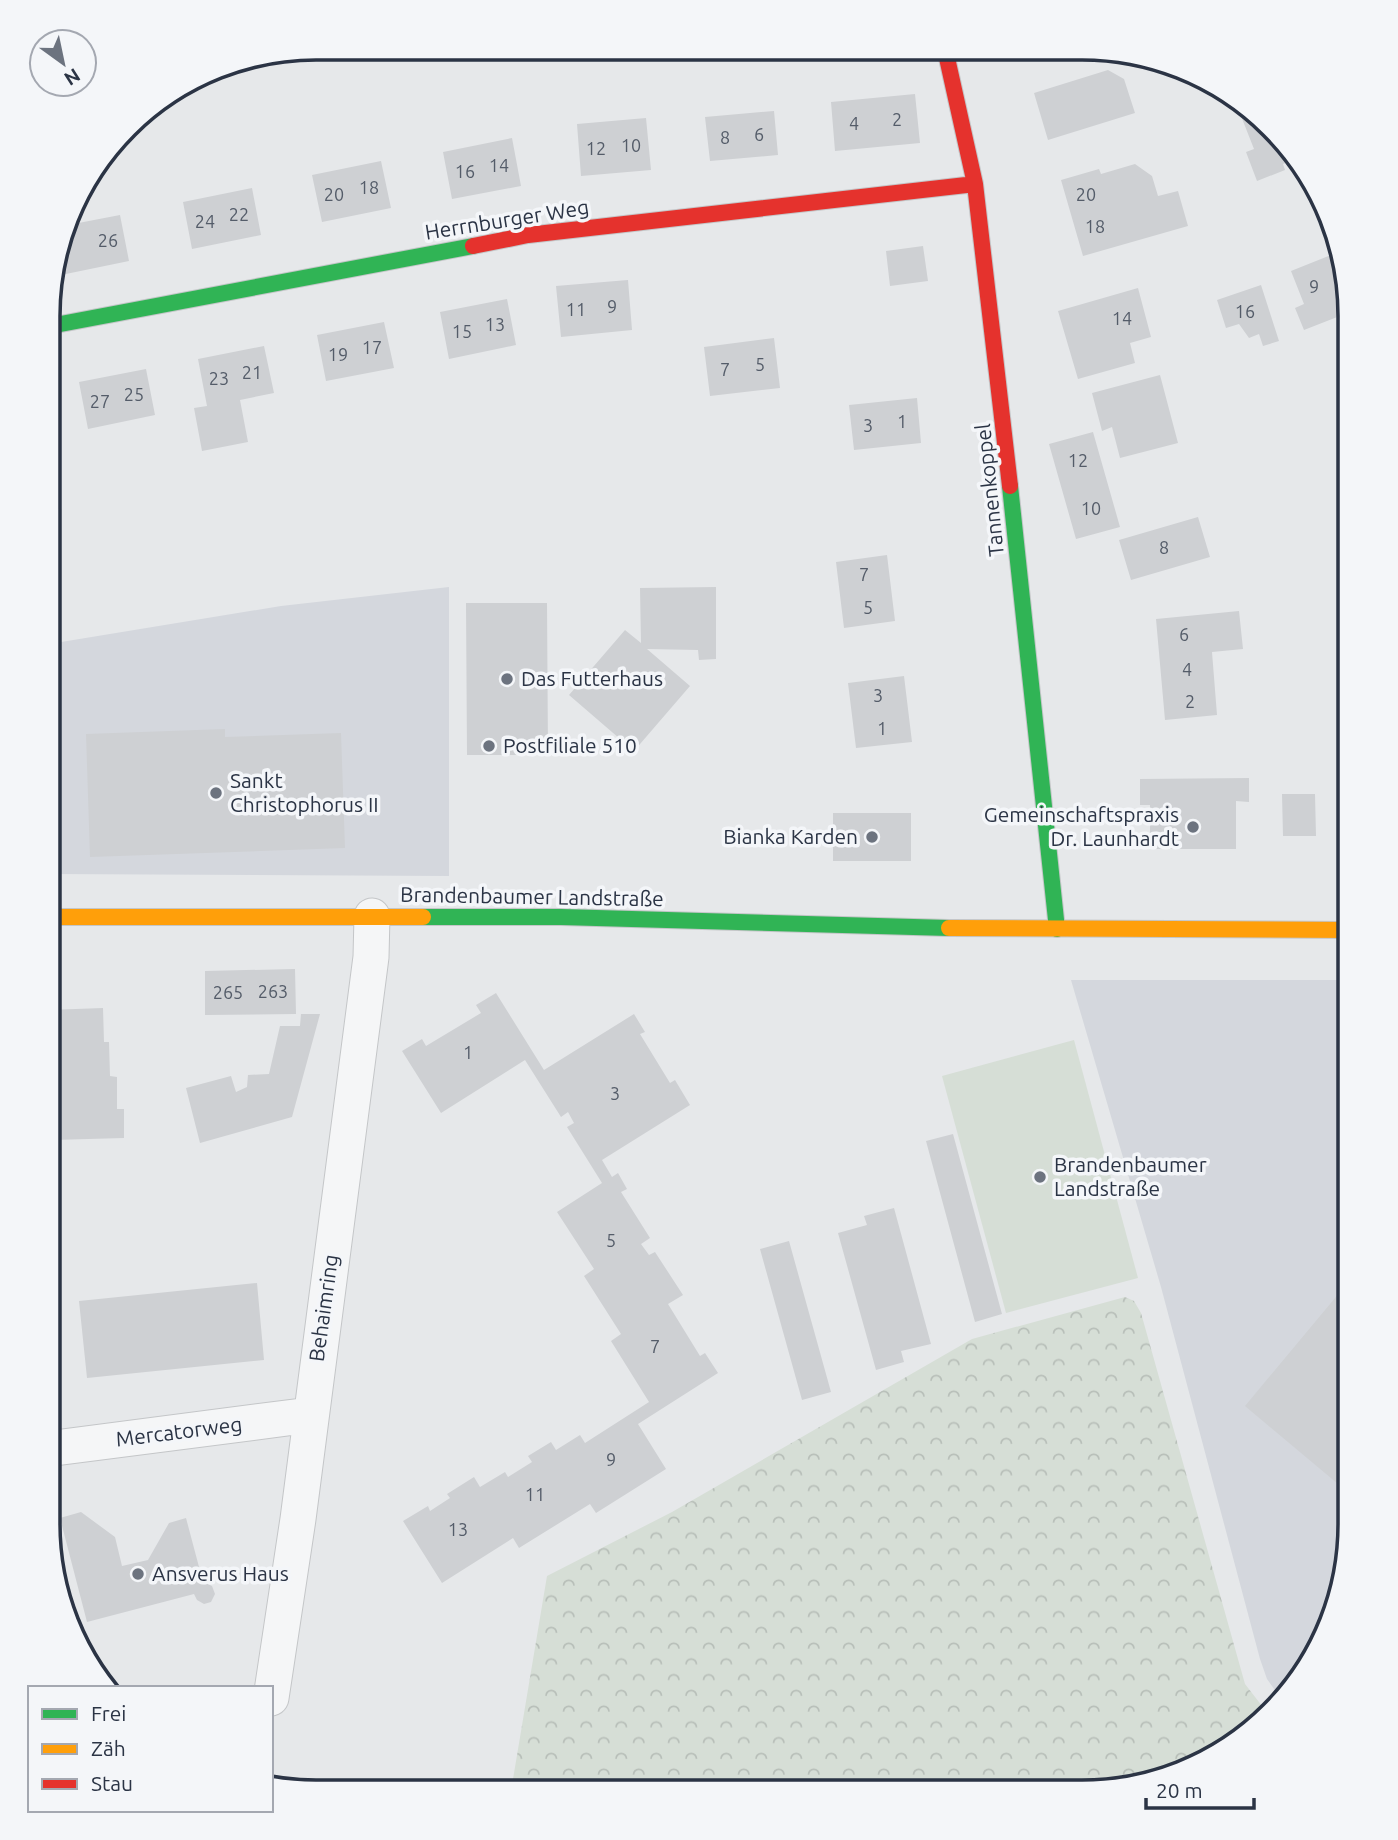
<svg xmlns="http://www.w3.org/2000/svg" width="1398" height="1840" viewBox="0 0 1398 1840" font-family="Ubuntu,sans-serif">
  <style>
    .built { fill: #d4d7dd }
    .forest { fill: url(#forest-crowns) }
    .park { fill: #d6ded6 }
    .building { fill: #ced0d3 }
    .lines { fill: none; stroke-linecap: round; stroke-linejoin: round }
    .street-casing { stroke: #c4c6c8; stroke-width: 37 }
    .fast-casing { stroke: #c4c6c8; stroke-width: 18 }
    .slow-casing { stroke: #c4c6c8; stroke-width: 18 }
    .jam-casing { stroke: #c4c6c8; stroke-width: 18 }
    .street { stroke: #f5f6f7; stroke-width: 35 }
    .fast { stroke: #30b455; stroke-width: 16 }
    .slow { stroke: #ff9f0a; stroke-width: 16 }
    .jam { stroke: #e5322d; stroke-width: 16 }
    .poi-dot { fill: #6c737f; stroke: #f4f6f9; stroke-width: 2.5 }
    .labels { text-anchor: middle; stroke-width: 7; stroke-linejoin: round; paint-order: stroke }
    .number-label { font-size: 18px; fill: #545c69 }
    .street-label { font-size: 21px; fill: #2b3445; stroke: #f4f6f9 }
    .poi-label { font-size: 21px; fill: #2b3445; stroke: #f4f6f9; text-anchor: start }
    .rim { fill: none; stroke: #2b3445; stroke-width: 3.5 }
  </style>
  <defs>
    <pattern id="forest-crowns" width="20" height="18" patternUnits="userSpaceOnUse" patternTransform="scale(1.75)"><rect width="20" height="18" fill="#d6ded6"/><path d="M2 6a3 3 0 1 1 6 0M12 15a3 3 0 1 1 6 0" fill="none" stroke="#b8bfb9"/></pattern>
  </defs>
  <rect width="100%" height="100%" fill="#e6e8ea"/>
  <!-- built -->
  <path class="built" d="M 449,587 L 449,876 L 48,874 L 49,644 L 281,606 Z
    M 1071,980 L 1350,980 L 1350,1543 L 1336,1611 L 1306,1673 L 1282,1700 L 1267,1679 L 1260,1659 L 1161,1287 Z"/>
  <!-- forest -->
  <path class="forest" d="M 1125,1297 L 1134,1301 L 1141,1313 L 1245,1684 L 1269,1715 L 1260,1726 L 1202,1765 L 1083,1793 L 511,1791 L 547,1576 L 672,1512 L 972,1339 Z"/>
  <!-- park -->
  <path class="park" d="M 1074,1040 L 1138,1278 L 1006,1313 L 942,1076 Z"/>
  <!-- building -->
  <path class="building" d="M 1108,70 L 1124,79 L 1135,113 L 1048,140 L 1034,93 Z
    M 915,94 L 920,143 L 835,151 L 831,102 Z
    M 774,111 L 778,155 L 710,161 L 705,117 Z
    M 1253,111 L 1284,139 L 1297,158 L 1283,164 L 1285,170 L 1257,181 L 1246,152 L 1254,149 L 1241,116 Z
    M 646,118 L 651,170 L 581,176 L 577,124 Z
    M 512,138 L 521,186 L 452,199 L 443,152 Z
    M 381,161 L 391,208 L 322,222 L 312,175 Z
    M 1135,164 L 1152,176 L 1158,196 L 1178,191 L 1188,226 L 1083,256 L 1061,180 L 1099,169 L 1101,174 Z
    M 252,188 L 261,235 L 192,249 L 183,202 Z
    M 120,215 L 129,261 L 61,275 L 57,258 L 68,225 Z
    M 923,246 L 928,281 L 890,286 L 886,251 Z
    M 1336,253 L 1350,312 L 1304,330 L 1295,308 L 1304,304 L 1291,271 Z
    M 628,280 L 632,330 L 561,337 L 556,286 Z
    M 1261,285 L 1279,341 L 1263,346 L 1259,334 L 1249,338 L 1239,324 L 1226,328 L 1217,300 Z
    M 1138,288 L 1151,337 L 1130,343 L 1135,363 L 1078,379 L 1058,311 Z
    M 507,299 L 516,345 L 449,359 L 440,312 Z
    M 384,322 L 394,368 L 326,381 L 317,335 Z
    M 774,338 L 780,388 L 710,396 L 704,347 Z
    M 264,346 L 274,393 L 240,400 L 248,442 L 202,451 L 194,408 L 207,406 L 198,359 Z
    M 146,369 L 155,415 L 88,429 L 79,382 Z
    M 1160,375 L 1178,443 L 1120,458 L 1112,427 L 1102,431 L 1092,393 Z
    M 917,398 L 921,443 L 854,450 L 849,405 Z
    M 1351,413 L 1351,448 L 1350,448 L 1339,418 Z
    M 1093,432 L 1120,527 L 1076,539 L 1049,444 Z
    M 1198,517 L 1210,557 L 1131,580 L 1119,540 Z
    M 887,555 L 895,621 L 844,628 L 836,562 Z
    M 716,587 L 716,659 L 699,660 L 698,650 L 647,649 L 690,686 L 634,751 L 569,695 L 625,630 L 641,643 L 640,588 Z
    M 466,603 L 547,603 L 548,755 L 467,755 Z
    M 1239,611 L 1243,649 L 1212,652 L 1217,715 L 1165,720 L 1156,619 Z
    M 904,676 L 912,742 L 856,748 L 848,683 Z
    M 225,729 L 225,737 L 341,733 L 345,848 L 90,857 L 86,734 Z
    M 1249,778 L 1249,802 L 1236,801 L 1236,849 L 1150,849 L 1150,805 L 1140,805 L 1140,779 Z
    M 1347,791 L 1351,791 L 1350,845 L 1347,845 Z
    M 1282,794 L 1315,794 L 1316,836 L 1283,836 Z
    M 833,813 L 911,813 L 911,861 L 833,861 Z
    M 295,969 L 296,1014 L 205,1015 L 205,971 Z
    M 496,993 L 544,1070 L 634,1014 L 645,1032 L 640,1034 L 670,1083 L 675,1080 L 690,1105 L 602,1160 L 612,1177 L 618,1173 L 627,1189 L 621,1192 L 650,1238 L 641,1244 L 649,1255 L 655,1252 L 683,1295 L 668,1304 L 700,1356 L 705,1353 L 718,1373 L 638,1424 L 666,1469 L 596,1513 L 590,1504 L 519,1548 L 513,1538 L 442,1583 L 403,1521 L 428,1506 L 430,1511 L 450,1498 L 447,1494 L 474,1477 L 480,1487 L 505,1472 L 508,1477 L 532,1462 L 528,1456 L 551,1442 L 556,1450 L 580,1435 L 585,1443 L 649,1402 L 611,1341 L 621,1334 L 584,1276 L 594,1269 L 557,1212 L 602,1183 L 567,1127 L 574,1123 L 568,1112 L 561,1117 L 525,1060 L 441,1113 L 402,1051 L 422,1039 L 426,1046 L 481,1013 L 476,1005 Z
    M 103,1008 L 104,1042 L 109,1042 L 110,1076 L 117,1077 L 117,1109 L 124,1109 L 124,1138 L 53,1140 L 52,1111 L 48,1111 L 48,1010 Z
    M 301,1014 L 320,1014 L 292,1117 L 200,1143 L 186,1088 L 231,1076 L 236,1092 L 247,1087 L 248,1075 L 269,1074 L 280,1026 L 300,1026 Z
    M 953,1134 L 1002,1314 L 975,1322 L 926,1141 Z
    M 894,1208 L 931,1344 L 901,1351 L 904,1362 L 876,1370 L 838,1233 L 867,1225 L 864,1216 Z
    M 789,1241 L 831,1392 L 802,1400 L 760,1249 Z
    M 1350,1280 L 1350,1494 L 1245,1406 Z
    M 257,1283 L 264,1360 L 87,1378 L 79,1301 Z
    M 81,1512 L 115,1537 L 122,1566 L 148,1560 L 169,1523 L 186,1518 L 203,1582 L 212,1586 L 215,1594 L 211,1602 L 204,1604 L 197,1600 L 194,1594 L 87,1622 L 60,1518 Z"/>
  <g class="lines">
    <!-- street casing -->
    <g class="street-casing">
      <path id="street" d="M 47,1449 L 310,1415
        M 271,1698 L 298,1519 L 371,957 L 372,916"/>
    </g>
    <!-- fast casing -->
    <g class="fast-casing">
      <path id="fast" d="M 50,326 L 473,246
        M 1010,486 L 1057,929
        M 423,917 L 561,917 L 949,928"/>
    </g>
    <!-- slow casing -->
    <g class="slow-casing">
      <path id="slow" d="M 48,917 L 423,917
        M 949,928 L 1350,930"/>
    </g>
    <!-- jam casing -->
    <g class="jam-casing">
      <path id="jam" d="M 945,49 L 975,184 L 1010,486
        M 473,246 L 528,235 L 975,184"/>
    </g>
    <!-- street -->
    <use href="#street" class="street"/>
    <!-- fast -->
    <use href="#fast" class="fast"/>
    <!-- slow -->
    <use href="#slow" class="slow"/>
    <!-- jam -->
    <use href="#jam" class="jam"/>
  </g>
  <!-- markers -->
  <g class="poi-dot">
    <circle cx="507" cy="679" r="7"/>
    <circle cx="489" cy="746" r="7"/>
    <circle cx="216" cy="793" r="7"/>
    <circle cx="1193" cy="827" r="7"/>
    <circle cx="872" cy="837" r="7"/>
    <circle cx="1040" cy="1177" r="7"/>
    <circle cx="138" cy="1574" r="7"/>
  </g>
  <g class="labels">
    <!-- number labels -->
    <g class="number-label">
      <text x="897" y="126">2</text>
      <text x="854" y="130">4</text>
      <text x="759" y="141">6</text>
      <text x="725" y="144">8</text>
      <text x="631" y="152">10</text>
      <text x="596" y="155">12</text>
      <text x="499" y="172">14</text>
      <text x="465" y="178">16</text>
      <text x="369" y="194">18</text>
      <text x="334" y="201">20</text>
      <text x="1086" y="201">20</text>
      <text x="239" y="221">22</text>
      <text x="205" y="228">24</text>
      <text x="1095" y="233">18</text>
      <text x="108" y="247">26</text>
      <text x="1314" y="293">9</text>
      <text x="612" y="313">9</text>
      <text x="576" y="316">11</text>
      <text x="1245" y="318">16</text>
      <text x="1122" y="325">14</text>
      <text x="495" y="331">13</text>
      <text x="462" y="338">15</text>
      <text x="372" y="354">17</text>
      <text x="338" y="361">19</text>
      <text x="760" y="371">5</text>
      <text x="725" y="376">7</text>
      <text x="252" y="379">21</text>
      <text x="219" y="385">23</text>
      <text x="134" y="401">25</text>
      <text x="100" y="408">27</text>
      <text x="902" y="428">1</text>
      <text x="868" y="432">3</text>
      <text x="1078" y="467">12</text>
      <text x="1091" y="515">10</text>
      <text x="1164" y="554">8</text>
      <text x="864" y="581">7</text>
      <text x="868" y="614">5</text>
      <text x="1184" y="641">6</text>
      <text x="1187" y="676">4</text>
      <text x="878" y="702">3</text>
      <text x="1190" y="708">2</text>
      <text x="882" y="735">1</text>
      <text x="273" y="998">263</text>
      <text x="228" y="999">265</text>
      <text x="468" y="1059">1</text>
      <text x="615" y="1100">3</text>
      <text x="611" y="1247">5</text>
      <text x="655" y="1353">7</text>
      <text x="611" y="1466">9</text>
      <text x="535" y="1501">11</text>
      <text x="458" y="1536">13</text>
    </g>
    <!-- street labels -->
    <g class="street-label">
      <text transform="translate(507 220) rotate(-9)" y="7">Herrnburger Weg</text>
      <text transform="translate(990 490) rotate(-96)" y="7">Tannenkoppel</text>
      <text transform="translate(532 897) rotate(1)" y="7">Brandenbaumer Landstraße</text>
      <text transform="translate(324 1308) rotate(-82)" y="7">Behaimring</text>
      <text transform="translate(179 1432) rotate(-7)" y="7">Mercatorweg</text>
    </g>
    <!-- poi labels -->
    <g class="poi-label">
      <text x="521" y="686">Das Futterhaus</text>
      <text x="503" y="753">Postfiliale 510</text>
      <text x="230" y="788">Sankt<tspan x="230" dy="24">Christophorus II</tspan></text>
      <text x="1179" y="822" text-anchor="end">Gemeinschaftspraxis<tspan x="1179" dy="24">Dr. Launhardt</tspan></text>
      <text x="858" y="844" text-anchor="end">Bianka Karden</text>
      <text x="1054" y="1172">Brandenbaumer<tspan x="1054" dy="24">Landstraße</tspan></text>
      <text x="152" y="1581">Ansverus Haus</text>
    </g>
  </g>
  <!-- crop -->
  <path d="M0 0H1398V1840H0ZM316 60H1082A256 256 0 0 1 1338 316V1524A256 256 0 0 1 1082 1780H316A256 256 0 0 1 60 1524V316A256 256 0 0 1 316 60Z" fill="#f4f6f9" fill-rule="evenodd"/>
  <path class="rim" d="M316 60H1082A256 256 0 0 1 1338 316V1524A256 256 0 0 1 1082 1780H316A256 256 0 0 1 60 1524V316A256 256 0 0 1 316 60Z"/>
  <!-- legend -->
  <rect x="28" y="1686" width="245" height="126" fill="#f4f6f9" stroke="#a4a8b1" stroke-width="2"/>
  <rect x="42" y="1709" width="35" height="10" fill="#30b455" stroke="#a4a8b1" stroke-width="2"/>
  <text x="91" y="1721" font-size="21" fill="#2b3445">Frei</text>
  <rect x="42" y="1744" width="35" height="10" fill="#ff9f0a" stroke="#a4a8b1" stroke-width="2"/>
  <text x="91" y="1756" font-size="21" fill="#2b3445">Zäh</text>
  <rect x="42" y="1779" width="35" height="10" fill="#e5322d" stroke="#a4a8b1" stroke-width="2"/>
  <text x="91" y="1791" font-size="21" fill="#2b3445">Stau</text>
  <!-- north arrow -->
  <g transform="translate(63 63) rotate(147)"><circle r="33" fill="#f4f6f9" stroke="#a4a8b1" stroke-width="2"/>
  <path d="M0-5L12 26L0 18L-12 26Z" fill="#6c737f"/>
  <text y="-10" font-size="19" font-weight="bold" text-anchor="middle" fill="#2b3445">N</text>
  </g>
  <!-- scale -->
  <path d="M1146 1798v10h108v-10" fill="none" stroke="#2b3445" stroke-width="3.5"/>
  <text x="1156" y="1798" font-size="21" fill="#2b3445" stroke="#f4f6f9" stroke-width="5" paint-order="stroke">20 m</text>
</svg>
